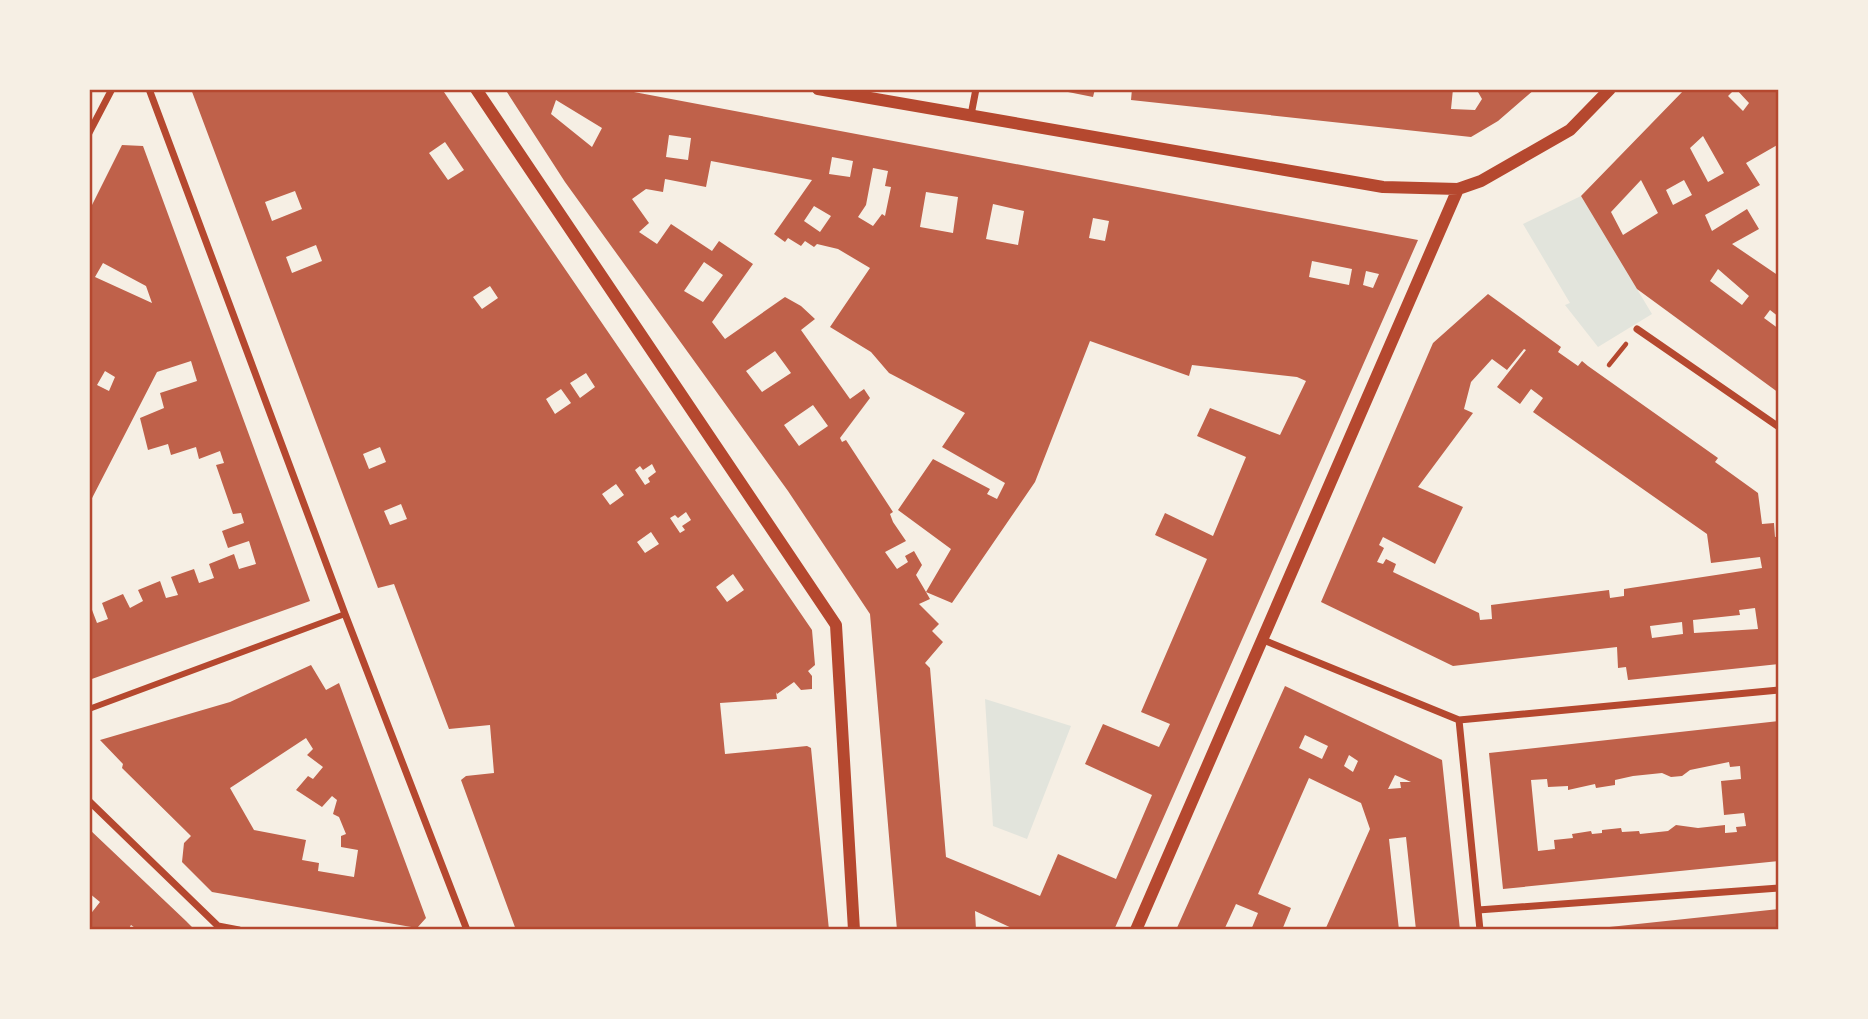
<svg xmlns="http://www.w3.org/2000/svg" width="1868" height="1019" viewBox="0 0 1868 1019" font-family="Quicksand,sans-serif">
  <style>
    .green { fill: #e2e4dc }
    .building { fill: #bf614a; fill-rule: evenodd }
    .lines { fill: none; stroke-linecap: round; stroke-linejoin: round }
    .path { stroke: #b5482f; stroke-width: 4.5 }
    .pedestrian { stroke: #b5482f; stroke-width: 6 }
    .minor { stroke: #b5482f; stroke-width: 7 }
    .tertiary { stroke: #b5482f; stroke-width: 12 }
    .neatline { fill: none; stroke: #b5482f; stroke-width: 2.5 }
  </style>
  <rect width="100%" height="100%" fill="#f6efe4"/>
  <!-- green -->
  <path class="green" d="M 1581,196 L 1652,314 L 1598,347 L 1565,305 L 1570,303 L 1523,224 Z
    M 985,699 L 1071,726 L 1027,839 L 993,826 Z"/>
  <!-- building -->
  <path class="building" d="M 191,89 L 442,89 L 450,101 L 812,630 L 815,665 L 808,671 L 812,676 L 812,689 L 801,690 L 794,682 L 777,694 L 776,692 L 777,699 L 720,703 L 725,754 L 807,746 L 811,748 L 829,930 L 516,930 L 461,780 L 466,776 L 494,773 L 490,725 L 449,729 L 394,584 L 378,588 ZM 445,142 L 464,170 L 448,180 L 429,153 ZM 295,191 L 302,209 L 272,221 L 265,202 ZM 316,245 L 322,261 L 292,273 L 286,257 ZM 490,286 L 498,298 L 482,309 L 473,297 ZM 586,373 L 595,387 L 580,398 L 570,383 ZM 561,389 L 571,403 L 555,414 L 546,399 ZM 380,447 L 386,462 L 369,469 L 363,454 ZM 652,464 L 656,472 L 648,478 L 650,482 L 645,485 L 635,470 L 640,466 L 643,470 ZM 616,484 L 624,495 L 610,505 L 602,494 ZM 401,504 L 407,519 L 390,525 L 384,511 ZM 686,512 L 691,520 L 682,526 L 685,530 L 680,533 L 670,518 L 675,515 L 678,518 ZM 651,532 L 659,544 L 645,553 L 637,542 ZM 733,574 L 744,590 L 727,602 L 716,587 Z
    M 505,89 L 618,89 L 1418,240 L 1114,930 L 1016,930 L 975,911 L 976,930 L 897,930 L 870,614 L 788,491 L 565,182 ZM 556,100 L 602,128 L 592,147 L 551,114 ZM 669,135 L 691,138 L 688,160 L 666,157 ZM 832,157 L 853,161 L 850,177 L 829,174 ZM 711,161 L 812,180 L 774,234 L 785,242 L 788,238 L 801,246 L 805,241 L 814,247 L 817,244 L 838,249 L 870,268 L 830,327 L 871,352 L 889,373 L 965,413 L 942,447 L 1005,483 L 997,499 L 987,494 L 990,489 L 933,459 L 898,510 L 951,549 L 926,592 L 916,575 L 922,565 L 914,551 L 905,556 L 908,562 L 897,569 L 885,552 L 906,541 L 893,522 L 890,514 L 893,512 L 846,440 L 842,442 L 840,438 L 870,398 L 864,389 L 850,399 L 801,330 L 815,319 L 801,306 L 785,297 L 725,339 L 712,322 L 753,264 L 719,241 L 712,251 L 671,224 L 657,244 L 639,232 L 649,223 L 632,199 L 646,189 L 663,192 L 665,179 L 706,187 ZM 873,168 L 888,171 L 885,186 L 891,187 L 885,216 L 882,214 L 873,226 L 858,217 L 866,205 ZM 926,192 L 958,197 L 953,233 L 920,227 ZM 993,204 L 1024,211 L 1018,245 L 986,239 ZM 814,206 L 831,216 L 820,232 L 804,221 ZM 1093,218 L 1109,221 L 1105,241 L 1089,238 ZM 1312,261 L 1352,269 L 1349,285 L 1309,277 ZM 704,262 L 723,275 L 703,302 L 684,291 ZM 1366,271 L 1379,274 L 1373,288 L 1363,285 ZM 1090,341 L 1189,376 L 1192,365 L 1297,377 L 1306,381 L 1280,435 L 1210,408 L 1197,436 L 1246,457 L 1213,536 L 1165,513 L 1155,535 L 1207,559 L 1141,712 L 1170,724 L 1159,747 L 1103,724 L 1085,764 L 1152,795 L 1116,879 L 1058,854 L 1040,896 L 946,857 L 930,668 L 925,663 L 943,642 L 932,631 L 939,624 L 919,604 L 930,599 L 926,592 L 952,603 L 1035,482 ZM 775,351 L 791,373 L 762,392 L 746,371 ZM 813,405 L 828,426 L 799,446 L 784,425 Z
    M 1053,89 L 1095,89 L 1093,97 Z
    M 1132,89 L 1453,89 L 1451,109 L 1475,110 L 1482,99 L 1478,92 L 1457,89 L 1535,89 L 1498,121 L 1471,137 L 1131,100 Z
    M 1685,89 L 1735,89 L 1728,96 L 1743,111 L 1749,103 L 1736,89 L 1779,89 L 1779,144 L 1746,163 L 1760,185 L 1705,215 L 1712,231 L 1747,209 L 1759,229 L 1732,244 L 1779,276 L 1779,317 L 1770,310 L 1764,318 L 1779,329 L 1779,393 L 1637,289 L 1581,196 ZM 1703,136 L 1724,173 L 1708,182 L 1690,148 ZM 1641,180 L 1658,213 L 1623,235 L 1611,212 ZM 1684,180 L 1692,195 L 1673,205 L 1666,190 ZM 1718,269 L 1749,296 L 1742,305 L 1710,281 Z
    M 122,145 L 143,146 L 310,601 L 89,680 L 89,602 L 97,623 L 108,619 L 102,603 L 123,594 L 130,608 L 143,601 L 138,590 L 160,581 L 166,598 L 178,595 L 171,577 L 194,569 L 199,583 L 214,578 L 209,564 L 234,554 L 239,569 L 256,564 L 249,541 L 228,548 L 222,531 L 244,523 L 241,513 L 233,514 L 216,465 L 224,463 L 220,451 L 199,459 L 196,447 L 171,455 L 168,444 L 148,450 L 140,418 L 164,408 L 160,393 L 197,381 L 191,361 L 157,372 L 89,504 L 89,211 ZM 103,263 L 146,286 L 152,303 L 95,277 ZM 105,371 L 115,377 L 109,391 L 97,385 Z
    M 1488,294 L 1561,347 L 1558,352 L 1578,366 L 1582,361 L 1588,366 L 1718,458 L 1715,462 L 1758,493 L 1762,524 L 1774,523 L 1775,537 L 1779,536 L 1779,664 L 1628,680 L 1626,667 L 1618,668 L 1617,647 L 1453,666 L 1321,602 L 1433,343 ZM 1524,349 L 1526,350 L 1497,387 L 1520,404 L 1531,389 L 1543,398 L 1533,412 L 1707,534 L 1711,563 L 1760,557 L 1762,568 L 1624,589 L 1624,596 L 1610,598 L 1609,590 L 1491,605 L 1492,619 L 1480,620 L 1479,613 L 1393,572 L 1396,564 L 1386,559 L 1383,564 L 1377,562 L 1384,548 L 1379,545 L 1383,537 L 1435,564 L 1463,507 L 1418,487 L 1473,413 L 1464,409 L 1471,382 L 1492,359 L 1507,370 ZM 1755,608 L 1758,629 L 1694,633 L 1693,620 L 1740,615 L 1739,610 ZM 1682,622 L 1683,634 L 1652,638 L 1650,626 Z
    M 311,665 L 326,690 L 339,683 L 426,918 L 417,928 L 212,892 L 182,862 L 184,843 L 191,836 L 122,768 L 123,764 L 100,740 L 230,702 ZM 306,738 L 313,749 L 307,755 L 323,767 L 313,779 L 308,776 L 296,790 L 322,807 L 332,796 L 337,800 L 333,814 L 339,817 L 346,834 L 341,836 L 341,847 L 358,850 L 354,877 L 318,871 L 319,863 L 302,860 L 306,840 L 254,830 L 230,788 Z
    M 1285,686 L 1442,760 L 1460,930 L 1416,930 L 1406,837 L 1389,839 L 1399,930 L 1325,930 L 1370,829 L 1361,803 L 1309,778 L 1258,894 L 1291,908 L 1282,930 L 1251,930 L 1258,913 L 1236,904 L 1224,930 L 1176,930 ZM 1305,735 L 1328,746 L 1322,759 L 1299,748 ZM 1349,755 L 1358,761 L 1353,772 L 1344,766 ZM 1395,775 L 1411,782 L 1400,782 L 1401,788 L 1388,789 Z
    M 1779,721 L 1779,861 L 1503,889 L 1489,753 ZM 1729,762 L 1730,767 L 1740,766 L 1741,779 L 1721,781 L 1724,815 L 1744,813 L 1746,826 L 1736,827 L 1737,832 L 1725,833 L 1725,825 L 1698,828 L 1676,825 L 1668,831 L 1640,834 L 1639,831 L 1622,832 L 1621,828 L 1602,830 L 1602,833 L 1592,834 L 1591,831 L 1572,834 L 1573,838 L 1554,840 L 1555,849 L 1538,851 L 1531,780 L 1547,779 L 1548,787 L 1568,786 L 1568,790 L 1595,784 L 1596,788 L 1615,785 L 1615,780 L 1633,776 L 1662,773 L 1671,777 L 1682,776 L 1690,770 Z
    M 89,829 L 186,921 L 195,930 L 138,930 L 131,925 L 128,930 L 89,930 L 89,916 L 100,902 L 89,893 Z
    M 1779,909 L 1779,930 L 1600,930 L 1600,928 Z"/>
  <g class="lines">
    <!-- path -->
    <path class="path" d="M 1609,365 L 1626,344"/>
    <!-- pedestrian -->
    <path class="pedestrian" d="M 89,709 L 345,614"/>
    <!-- minor -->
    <path class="minor" d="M 149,89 L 345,614 L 467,930
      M 971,115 L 976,89
      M 89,133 L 112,89
      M 1637,329 L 1779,427
      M 1261,639 L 1459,720 L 1779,690
      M 1459,720 L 1480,930
      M 89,801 L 218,926 L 239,930
      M 1478,910 L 1779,888"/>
    <!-- tertiary -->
    <path class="tertiary" d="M 476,89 L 836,625 L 854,930
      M 818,89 L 1383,187 L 1458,189 L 1481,181 L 1570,130 L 1610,89
      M 1136,930 L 1458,189"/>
  </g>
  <!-- border -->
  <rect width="1868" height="1019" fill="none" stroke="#f6efe4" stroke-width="182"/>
  <rect x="91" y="91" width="1686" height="837" class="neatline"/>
</svg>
